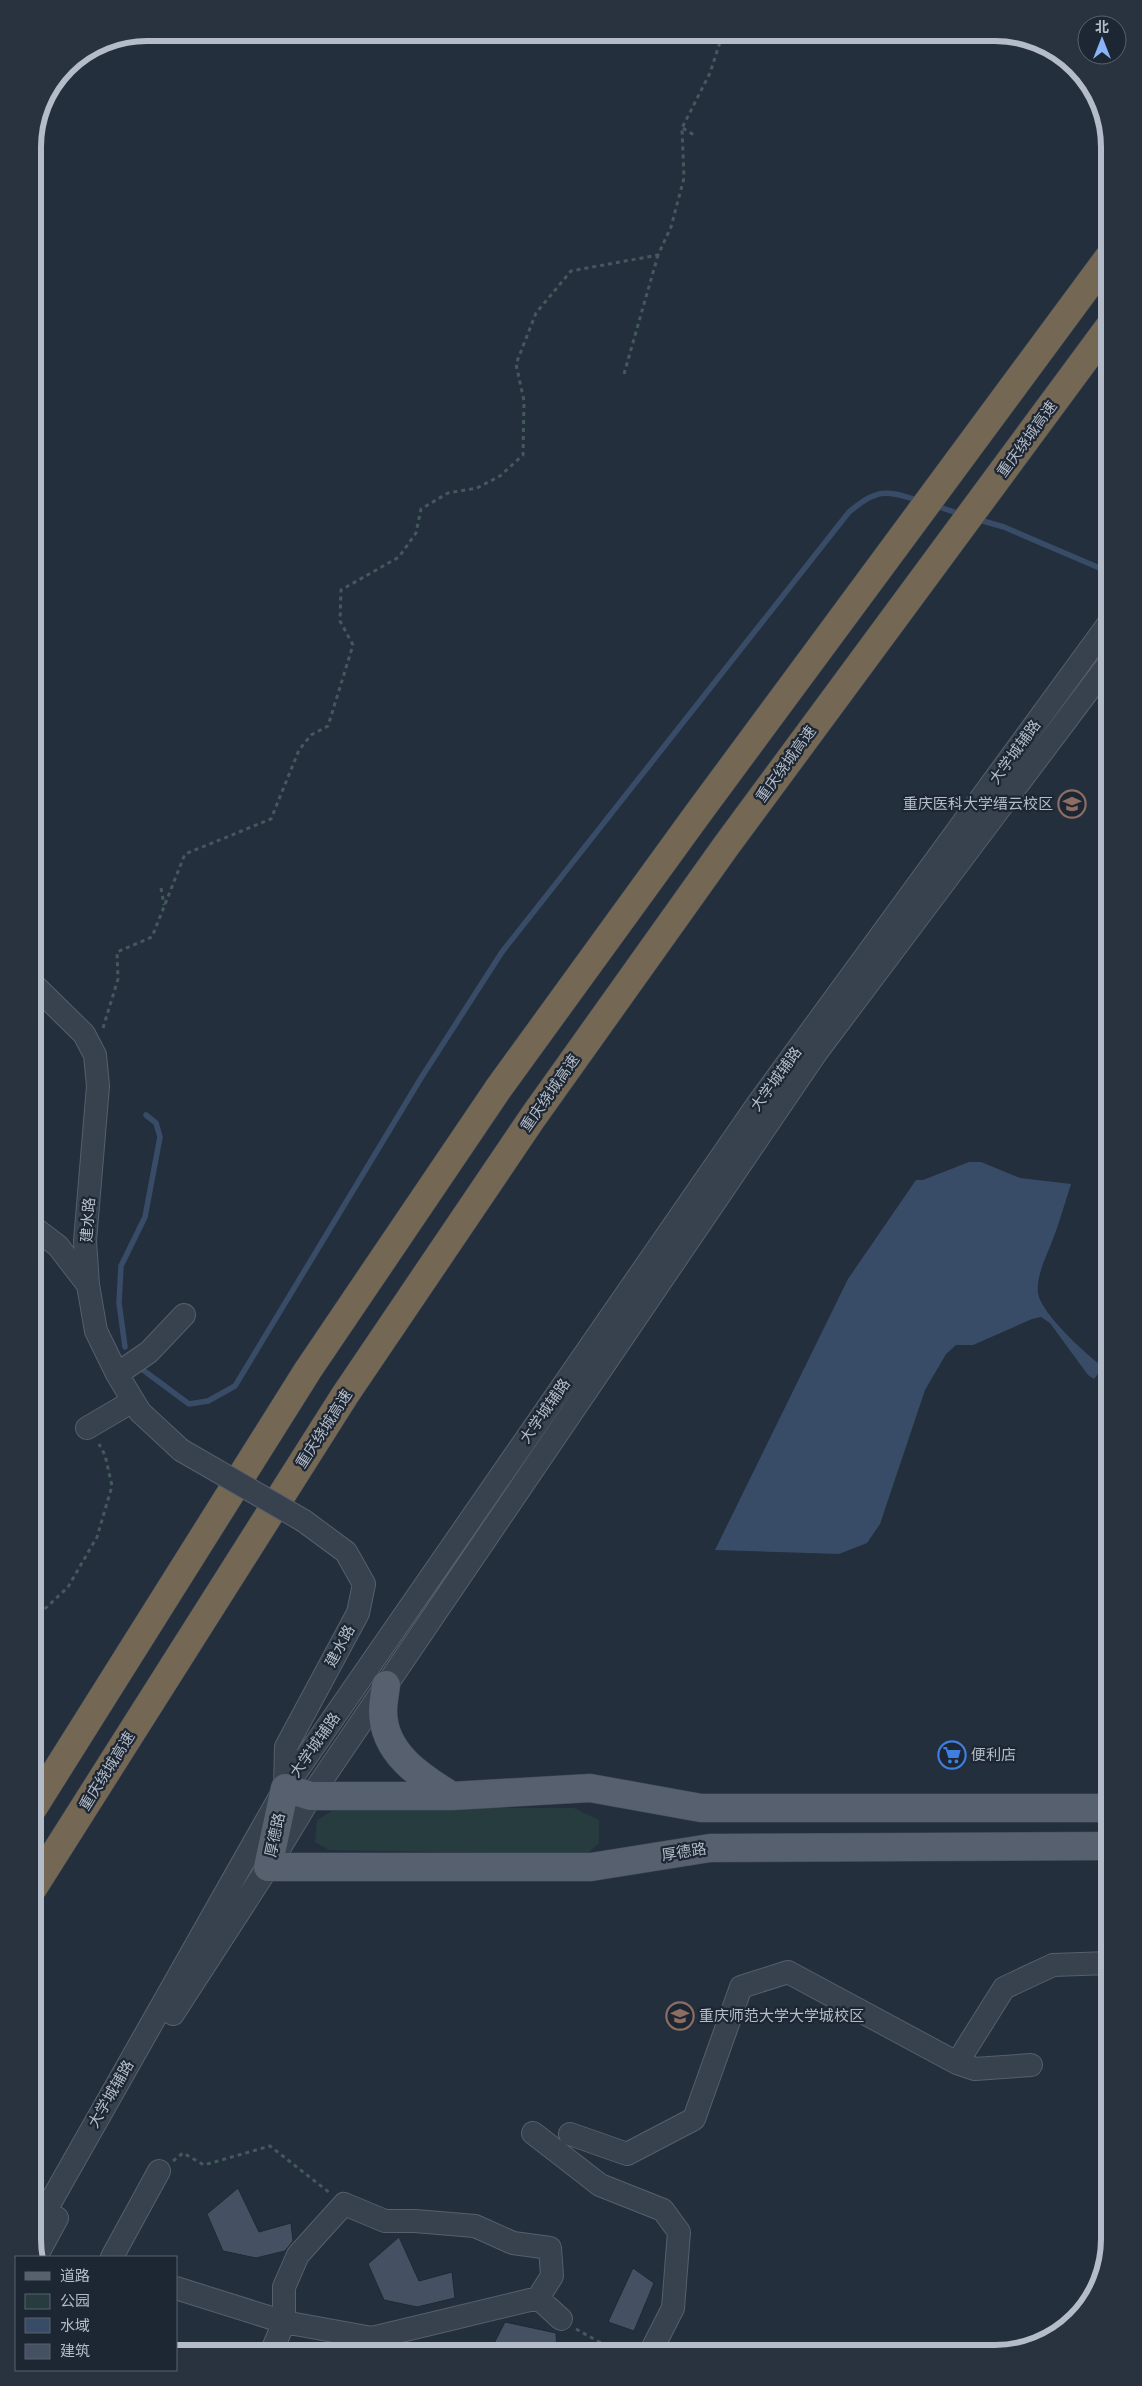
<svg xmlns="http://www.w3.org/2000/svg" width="1142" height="2386" viewBox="0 0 1142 2386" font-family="'Sofia Sans Condensed','Noto Sans SC',sans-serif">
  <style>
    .green { fill: #263c3f }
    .water { fill: #394c67 }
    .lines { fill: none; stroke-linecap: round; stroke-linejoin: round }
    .stream { stroke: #394c67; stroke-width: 5.5 }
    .building { fill: #455162; stroke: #1f2835 }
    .minor-casing { stroke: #565f6c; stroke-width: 24 }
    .major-casing { stroke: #414a57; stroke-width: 29 }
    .highway-casing { stroke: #434c59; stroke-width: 29 }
    .path { stroke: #44595c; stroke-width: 3; stroke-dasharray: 4 4; stroke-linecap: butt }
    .minor { stroke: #38414e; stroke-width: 22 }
    .major { stroke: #56606e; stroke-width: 28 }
    .highway { stroke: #746855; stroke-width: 28 }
    .minor-bridge-casing { stroke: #565f6c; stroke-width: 24; stroke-linecap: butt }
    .minor-bridge { stroke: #38414e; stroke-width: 22 }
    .labels { text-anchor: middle; stroke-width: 4.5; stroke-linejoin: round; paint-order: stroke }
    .street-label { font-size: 15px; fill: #b4bcc9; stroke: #1d2633 }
    .poi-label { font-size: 15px; fill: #b4bcc9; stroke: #1d2633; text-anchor: start }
    .rim { fill: none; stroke: #b4bcc9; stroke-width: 6 }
  </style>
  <rect width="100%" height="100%" fill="#242f3e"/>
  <!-- green -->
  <path class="green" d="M 33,1155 L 42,1165 L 38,1214 L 33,1226 Z
    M 33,1391 L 39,1408 L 39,1438 L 33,1490 Z
    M 337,1808 L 574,1808 L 599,1820 L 599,1843 L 586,1855 L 329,1850 L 315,1842 L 317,1820 Z"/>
  <!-- water -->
  <path class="water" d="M 969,1162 L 981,1162 L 1020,1178 L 1071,1184 C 1065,1202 1060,1221 1053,1239 C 1047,1255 1036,1275 1038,1293 C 1041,1314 1086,1354 1103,1367 L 1094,1379 L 1088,1375 L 1050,1323 L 1041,1317 L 1032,1319 L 973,1345 L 956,1345 L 946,1354 L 925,1390 L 880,1524 L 867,1543 L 839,1554 L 715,1550 L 848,1279 L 916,1180 L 923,1180 Z"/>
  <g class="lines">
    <!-- stream -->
    <path class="stream" d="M 936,506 L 963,515
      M 976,519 L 1004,527 L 1109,572
      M 125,1347 L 119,1303 L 121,1266 L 145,1217 L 160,1137 L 156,1123 L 146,1115
      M 139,1367 L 189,1404 L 208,1401 L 235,1386 L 421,1078 L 502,952 L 849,512 C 879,488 884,490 920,501"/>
  </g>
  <!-- building -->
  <path class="building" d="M 238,2188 L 259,2232 L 291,2223 L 293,2241 L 285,2251 L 256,2258 L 223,2251 L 207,2214 Z
    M 399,2237 L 419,2281 L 452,2272 L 455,2298 L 417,2307 L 384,2300 L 368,2264 Z
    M 633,2268 L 654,2283 L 634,2331 L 608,2322 Z
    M 505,2322 L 556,2333 L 557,2353 L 489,2353 Z"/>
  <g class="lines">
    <!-- minor casing -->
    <g class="minor-casing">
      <path id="minor" d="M 33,984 L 84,1034 L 95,1055 L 98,1086 L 85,1241 L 88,1285 L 96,1331 L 117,1374 L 140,1412 L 181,1450
        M 33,1227 L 58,1246 L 88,1285
        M 117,1374 L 149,1352 L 184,1315
        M 87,1428 L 133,1401
        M 285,1788 L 286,1747 L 358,1613 L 364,1584 L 346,1552 L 304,1521
        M 173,2014 L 268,1867 L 311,1796 L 816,1053 L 1109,663
        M 957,2063 L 975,2069 L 1031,2065
        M 533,2133 L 600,2185 L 663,2210 L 679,2232 L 673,2308 L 650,2353
        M 570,2134 L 627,2154 L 694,2119 L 741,1987 L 788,1972 L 957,2063 L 1004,1988 L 1053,1965 L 1109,1963
        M 344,2204 L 385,2221 L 415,2221 L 475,2226 L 513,2243 L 550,2248 L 552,2276 L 538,2298 L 372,2338 L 284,2322 L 284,2287 L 298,2255 Z
        M 33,2233 L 285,1788 L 757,1105 L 1109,623
        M 36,2257 L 57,2218
        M 112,2257 L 159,2171
        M 176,2288 L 284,2322 L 271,2353
        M 538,2298 L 561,2319"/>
    </g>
    <!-- major casing -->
    <g class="major-casing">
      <path id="major" d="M 386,1685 C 385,1693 383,1703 383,1711 C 383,1753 421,1777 452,1796
        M 1109,1846 L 710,1848 L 591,1867 L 268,1867 L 285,1788 L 311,1796 L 452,1796 L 590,1788 L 701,1808 L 1109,1808"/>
    </g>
    <!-- highway casing -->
    <g class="highway-casing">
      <path id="highway" d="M 33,1808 L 308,1370 L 498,1089 L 699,812 L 1109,257
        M 33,1888 L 345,1395 L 533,1117 L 726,846 L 1109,327"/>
    </g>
    <!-- path -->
    <path class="path" d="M 683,128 L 694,135
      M 624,374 L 658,255
      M 161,888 L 164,905
      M 103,1028 L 118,979 L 117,952 L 152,937 L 185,854 L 271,819 L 299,750 L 311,735 L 328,726 L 353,645 L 340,621 L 341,590 L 399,557 L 416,533 L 421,509 L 448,493 L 477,488 L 500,476 L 523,455 L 524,401 L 516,364 L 536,313 L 571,271 L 658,255 L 671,227 L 684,178 L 682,128 L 710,73 L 723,33
      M 33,1620 L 68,1587 L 97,1537 L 112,1486 L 105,1455 L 99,1444
      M 173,2161 L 183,2153 L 204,2165 L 270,2146 L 330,2193
      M 576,2329 L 619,2353"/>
    <!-- minor -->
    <use href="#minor" class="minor"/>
    <!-- major -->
    <use href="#major" class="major"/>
    <!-- highway -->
    <use href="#highway" class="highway"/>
    <!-- minor-bridge casing -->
    <g class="minor-bridge-casing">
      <path id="minor-bridge" d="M 181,1450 L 304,1521"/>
    </g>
    <!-- minor-bridge -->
    <use href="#minor-bridge" class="minor-bridge"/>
  </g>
  <!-- icons -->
  <defs>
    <g id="university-ring" transform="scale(1.4375)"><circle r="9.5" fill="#1d2633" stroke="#8d6e63" stroke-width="1.5"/><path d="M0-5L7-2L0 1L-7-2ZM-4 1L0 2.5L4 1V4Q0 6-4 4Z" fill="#8d6e63"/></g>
    <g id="supermarket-ring" transform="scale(1.4375)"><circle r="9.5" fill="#1d2633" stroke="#3f7fe0" stroke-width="1.5"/><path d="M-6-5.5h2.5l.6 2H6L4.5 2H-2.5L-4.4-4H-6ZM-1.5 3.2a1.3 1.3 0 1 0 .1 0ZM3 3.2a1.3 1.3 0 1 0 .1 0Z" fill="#3f7fe0"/></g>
  </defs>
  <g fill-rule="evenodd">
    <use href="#university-ring" x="1072" y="804"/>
    <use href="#supermarket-ring" x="952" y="1755"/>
    <use href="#university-ring" x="680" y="2016"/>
  </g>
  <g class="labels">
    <!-- street labels -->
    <g class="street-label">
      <text transform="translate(1027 439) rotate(-54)" y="5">重庆绕城高速</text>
      <text transform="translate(1015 752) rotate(-54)" y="5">大学城辅路</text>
      <text transform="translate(786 764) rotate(-54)" y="5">重庆绕城高速</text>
      <text transform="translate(776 1079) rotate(-54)" y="5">大学城辅路</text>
      <text transform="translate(550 1093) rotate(-55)" y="5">重庆绕城高速</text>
      <text transform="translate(88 1220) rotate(-86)" y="5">建水路</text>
      <text transform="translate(545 1411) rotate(-55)" y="5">大学城辅路</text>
      <text transform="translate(324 1429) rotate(-57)" y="5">重庆绕城高速</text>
      <text transform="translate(340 1646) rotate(-62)" y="5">建水路</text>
      <text transform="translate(315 1745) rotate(-55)" y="5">大学城辅路</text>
      <text transform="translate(107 1771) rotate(-58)" y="5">重庆绕城高速</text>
      <text transform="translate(275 1835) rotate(-78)" y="5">厚德路</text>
      <text transform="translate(684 1852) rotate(-9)" y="5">厚德路</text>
      <text transform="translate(111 2094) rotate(-60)" y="5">大学城辅路</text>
    </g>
    <!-- poi labels -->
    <g class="poi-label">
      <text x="1053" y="809" text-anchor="end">重庆医科大学缙云校区</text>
      <text x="971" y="1760">便利店</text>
      <text x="699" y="2021">重庆师范大学大学城校区</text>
    </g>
  </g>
  <!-- crop -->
  <path d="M0 0H1142V2386H0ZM147 41H995A106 106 0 0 1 1101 147V2239A106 106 0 0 1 995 2345H147A106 106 0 0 1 41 2239V147A106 106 0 0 1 147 41Z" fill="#29323f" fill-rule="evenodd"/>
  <path class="rim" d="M147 41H995A106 106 0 0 1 1101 147V2239A106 106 0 0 1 995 2345H147A106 106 0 0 1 41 2239V147A106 106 0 0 1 147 41Z"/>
  <!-- legend -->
  <rect x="15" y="2256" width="162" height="115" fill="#1d2633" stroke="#59626f"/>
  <rect x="25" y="2272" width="25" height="8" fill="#56606e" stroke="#59626f"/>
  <text x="60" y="2281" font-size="15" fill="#b4bcc9">道路</text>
  <rect x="25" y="2294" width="25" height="15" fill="#263c3f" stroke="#59626f"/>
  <text x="60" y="2306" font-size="15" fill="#b4bcc9">公园</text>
  <rect x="25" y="2318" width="25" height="15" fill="#394c67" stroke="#59626f"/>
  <text x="60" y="2331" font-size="15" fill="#b4bcc9">水域</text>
  <rect x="25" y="2344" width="25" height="15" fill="#455162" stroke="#59626f"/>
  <text x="60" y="2356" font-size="15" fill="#b4bcc9">建筑</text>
  <!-- north arrow -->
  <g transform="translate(1102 40)"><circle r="24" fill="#1d2633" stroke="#59626f"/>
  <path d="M0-4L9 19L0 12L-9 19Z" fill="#8ab4f8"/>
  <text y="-8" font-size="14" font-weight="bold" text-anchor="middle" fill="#b4bcc9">北</text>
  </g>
</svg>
